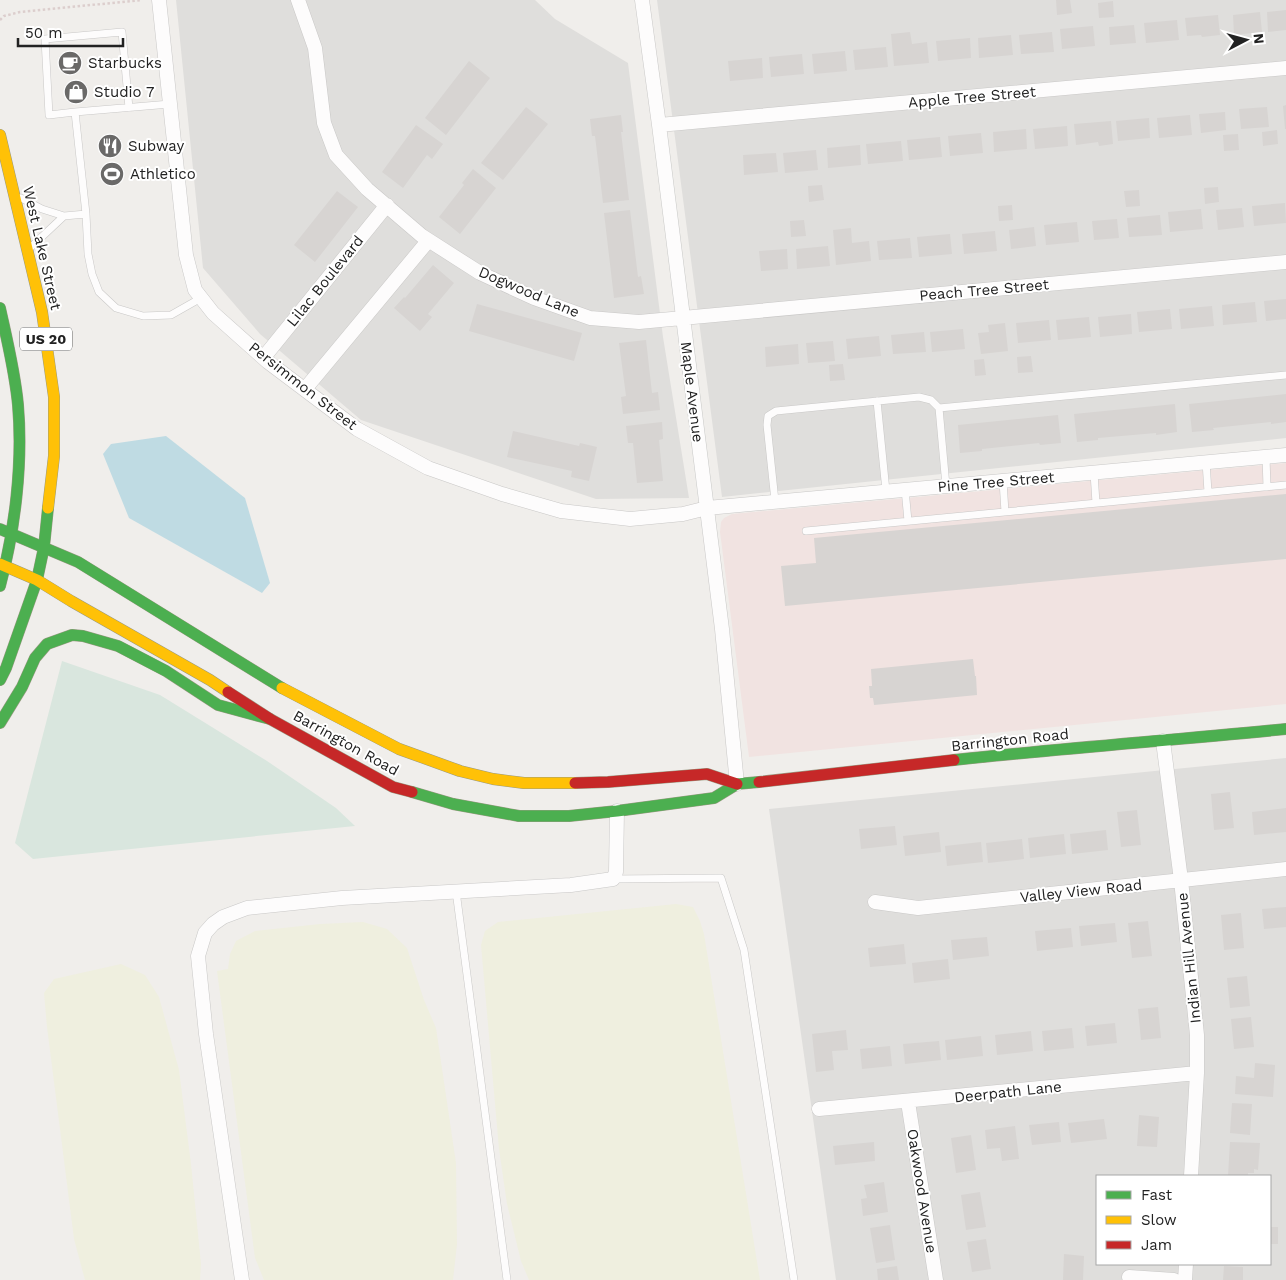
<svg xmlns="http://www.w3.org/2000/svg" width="1286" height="1280" viewBox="0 0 1286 1280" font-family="'Work Sans',sans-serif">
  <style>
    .residential { fill: #dfdedc; fill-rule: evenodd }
    .commercial { fill: #f1e3e1 }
    .farmland { fill: #efefdf }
    .wetland { fill: #d9e6de }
    .water { fill: #bfdbe3 }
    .building { fill: #d7d4d2 }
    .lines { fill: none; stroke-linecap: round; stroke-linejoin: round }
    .lane-casing { stroke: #c9c8c7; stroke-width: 8 }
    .street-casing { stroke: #c9c8c7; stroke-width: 15 }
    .fast-casing { stroke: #999a82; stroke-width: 12 }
    .slow-casing { stroke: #999a82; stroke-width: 12 }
    .jam-casing { stroke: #999a82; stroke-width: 12 }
    .path { stroke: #dccecd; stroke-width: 2.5; stroke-dasharray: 2.5 2.5; stroke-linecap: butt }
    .lane { stroke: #fdfcfc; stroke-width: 7 }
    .street { stroke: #fdfcfc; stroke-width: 14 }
    .fast { stroke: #4caf50; stroke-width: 11 }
    .slow { stroke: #ffc107; stroke-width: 11 }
    .jam { stroke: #c62828; stroke-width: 11 }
    .labels { text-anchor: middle; stroke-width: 4; stroke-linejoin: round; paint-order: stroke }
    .shield { fill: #fff; stroke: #646464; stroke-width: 1 }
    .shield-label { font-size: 14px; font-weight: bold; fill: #222 }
    .poi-label { font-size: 15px; fill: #222; stroke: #fff; text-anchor: start }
    .street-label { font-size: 15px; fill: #222; stroke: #fff }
  </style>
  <rect width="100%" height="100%" fill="#f0eeeb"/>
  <!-- residential -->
  <path class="residential" d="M 176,0 L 535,0 L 555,19 L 628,63 L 663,337 L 689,498 L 596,499 L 361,420 L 260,334 L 203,268 Z
    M 657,0 L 1286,0 L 1286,438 L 722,497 Z
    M 1286,758 L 1286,1280 L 836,1280 L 769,809 ZM 1097,1176 L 1270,1176 L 1270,1264 L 1097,1264 Z"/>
  <!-- commercial -->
  <path class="commercial" d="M 1286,463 L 1286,704 L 749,757 L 720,532 L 721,522 L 724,518 L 732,514 Z"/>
  <!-- farmland -->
  <path class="farmland" d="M 676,904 L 693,907 L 700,921 L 704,934 L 760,1280 L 529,1280 L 521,1261 L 507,1204 L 499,1149 L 481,945 L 485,931 L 498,922 Z
    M 363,922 L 387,929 L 407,948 L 424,1000 L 436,1028 L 456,1163 L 457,1244 L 453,1280 L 264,1280 L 255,1258 L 217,971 L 228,969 L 230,954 L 236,941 L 255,931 L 320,924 Z
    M 121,964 L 145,975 L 159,997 L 179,1070 L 191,1164 L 201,1264 L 200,1280 L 85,1280 L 74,1239 L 47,1027 L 44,993 L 54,979 Z"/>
  <!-- wetland -->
  <path class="wetland" d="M 62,661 L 160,695 L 267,761 L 336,808 L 355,826 L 33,859 L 15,843 Z"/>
  <!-- water -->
  <path class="water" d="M 166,436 L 245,498 L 270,583 L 262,593 L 129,518 L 103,454 L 111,444 Z"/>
  <!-- building -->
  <path class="building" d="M 1056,0 L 1070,0 L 1072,13 L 1057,15 Z
    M 1113,1 L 1114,17 L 1099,18 L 1098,3 Z
    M 1286,10 L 1286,30 L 1268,32 L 1267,12 Z
    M 1260,12 L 1262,32 L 1234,35 L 1233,15 Z
    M 1218,15 L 1220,35 L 1202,37 L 1201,35 L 1187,36 L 1185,18 Z
    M 1177,20 L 1179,40 L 1146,43 L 1144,23 Z
    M 1134,25 L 1136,43 L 1110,45 L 1109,27 Z
    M 1093,26 L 1095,46 L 1062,49 L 1060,29 Z
    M 910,32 L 912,44 L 927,42 L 929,63 L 894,66 L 891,34 Z
    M 1052,32 L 1054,52 L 1021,54 L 1019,35 Z
    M 1011,35 L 1013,55 L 979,58 L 978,38 Z
    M 970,38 L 971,58 L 938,61 L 936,41 Z
    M 886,47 L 888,67 L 855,70 L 853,50 Z
    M 845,51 L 847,71 L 814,74 L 812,54 Z
    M 802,54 L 804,74 L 771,77 L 769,57 Z
    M 762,58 L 763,78 L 730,81 L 728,61 Z
    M 469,61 L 490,78 L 446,135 L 425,118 Z
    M 1286,105 L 1286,129 L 1285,129 L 1283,106 Z
    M 526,107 L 548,124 L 503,180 L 481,163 Z
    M 1267,107 L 1269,127 L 1241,129 L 1239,109 Z
    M 1225,112 L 1226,130 L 1201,133 L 1199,114 Z
    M 621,115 L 623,132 L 621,132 L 629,200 L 603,203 L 595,136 L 592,136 L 590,119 Z
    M 1190,115 L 1192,135 L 1159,138 L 1157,118 Z
    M 1149,118 L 1150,138 L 1118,141 L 1116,121 Z
    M 1111,121 L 1113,144 L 1099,146 L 1098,142 L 1076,145 L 1074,124 Z
    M 416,125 L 443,144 L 432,159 L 427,155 L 403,188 L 382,172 Z
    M 1067,126 L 1068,146 L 1035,149 L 1033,129 Z
    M 1026,129 L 1027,149 L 994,152 L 993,132 Z
    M 1277,130 L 1278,144 L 1263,146 L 1262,132 Z
    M 981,133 L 983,153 L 950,156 L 948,136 Z
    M 1238,134 L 1239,150 L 1224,151 L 1223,135 Z
    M 940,137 L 942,157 L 909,160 L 907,140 Z
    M 901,141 L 903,161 L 868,164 L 866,144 Z
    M 860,145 L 861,165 L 828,168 L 827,148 Z
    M 816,150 L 818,170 L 785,173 L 783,153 Z
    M 776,153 L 778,172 L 744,175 L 743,155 Z
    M 473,169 L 496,188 L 460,234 L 439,217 L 464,185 L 462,183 Z
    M 822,185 L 824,200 L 809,202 L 808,186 Z
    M 1218,187 L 1219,202 L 1205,204 L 1204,188 Z
    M 1139,190 L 1140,206 L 1126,207 L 1124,191 Z
    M 337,191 L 358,207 L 315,262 L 294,245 Z
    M 1285,203 L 1286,223 L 1254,226 L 1252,206 Z
    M 1012,205 L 1013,220 L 999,221 L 998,206 Z
    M 1242,208 L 1244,227 L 1218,230 L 1216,210 Z
    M 1201,209 L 1203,229 L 1170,232 L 1168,212 Z
    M 630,210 L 638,277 L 641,276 L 644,294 L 614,298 L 604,213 Z
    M 1160,215 L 1162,235 L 1129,237 L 1127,218 Z
    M 1117,219 L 1119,238 L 1094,240 L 1092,221 Z
    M 804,220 L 806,236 L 791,237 L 790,221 Z
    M 1077,222 L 1079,242 L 1046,245 L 1044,225 Z
    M 1034,227 L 1036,246 L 1011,249 L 1009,230 Z
    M 851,228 L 852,243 L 869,241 L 871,261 L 836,265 L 833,230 Z
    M 995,231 L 997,251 L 964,254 L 962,234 Z
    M 950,234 L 952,254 L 919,257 L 917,237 Z
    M 910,238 L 912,258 L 879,260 L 877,241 Z
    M 828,246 L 830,266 L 797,269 L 796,249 Z
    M 787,249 L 788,269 L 761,271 L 759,251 Z
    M 433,265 L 454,283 L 428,314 L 432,317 L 420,331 L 394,308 L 404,297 L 405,298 Z
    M 1286,299 L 1286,319 L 1266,321 L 1264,301 Z
    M 1255,302 L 1257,322 L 1223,325 L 1222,305 Z
    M 477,304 L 582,333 L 574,361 L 469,331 Z
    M 1212,306 L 1214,326 L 1181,329 L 1179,309 Z
    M 1170,309 L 1172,329 L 1139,332 L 1137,312 Z
    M 1131,314 L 1132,334 L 1100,337 L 1098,317 Z
    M 1089,317 L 1091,337 L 1058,340 L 1056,320 Z
    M 1049,320 L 1051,340 L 1018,343 L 1016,323 Z
    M 1005,323 L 1008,351 L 981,354 L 978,333 L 989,332 L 988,325 Z
    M 963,329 L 965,349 L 932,352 L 930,332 Z
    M 924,332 L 926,352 L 893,354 L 891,335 Z
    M 879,336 L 881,356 L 848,359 L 846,339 Z
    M 646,340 L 652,393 L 658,392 L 660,410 L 623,414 L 621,397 L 626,396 L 619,343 Z
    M 833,341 L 835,361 L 808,363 L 806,343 Z
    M 798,344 L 799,364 L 766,367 L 765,347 Z
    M 1031,356 L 1033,372 L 1018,373 L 1017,357 Z
    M 984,359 L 986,375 L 975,376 L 974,360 Z
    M 843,364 L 845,380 L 830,381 L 829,365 Z
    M 1286,394 L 1286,422 L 1271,424 L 1271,422 L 1213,428 L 1214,430 L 1192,432 L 1189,404 Z
    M 1175,404 L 1177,432 L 1156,435 L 1156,433 L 1098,438 L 1098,440 L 1077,442 L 1074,414 Z
    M 1058,415 L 1061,443 L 1040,445 L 1039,443 L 982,449 L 982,451 L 960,453 L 958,425 Z
    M 662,422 L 663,439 L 659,440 L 663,481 L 637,483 L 633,443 L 628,443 L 626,426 Z
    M 513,431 L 579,446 L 580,443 L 597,447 L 589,481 L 571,477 L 572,471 L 507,457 Z
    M 1286,494 L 1286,559 L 785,606 L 781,566 L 816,563 L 814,538 Z
    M 973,659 L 975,676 L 976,676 L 977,695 L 874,705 L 873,698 L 870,698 L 869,686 L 872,686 L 871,669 Z
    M 1230,792 L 1234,828 L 1214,830 L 1211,794 Z
    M 1286,808 L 1286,832 L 1254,835 L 1252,812 Z
    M 1137,810 L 1141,845 L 1121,847 L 1117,812 Z
    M 895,826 L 897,845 L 861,849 L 859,829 Z
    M 1106,830 L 1108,850 L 1072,854 L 1070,834 Z
    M 939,832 L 941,852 L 905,856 L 903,836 Z
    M 1064,834 L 1066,854 L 1030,858 L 1028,838 Z
    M 1022,839 L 1024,859 L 988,863 L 986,843 Z
    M 981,842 L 983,862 L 947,866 L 945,846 Z
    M 1286,907 L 1286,927 L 1264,929 L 1262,909 Z
    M 1241,913 L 1244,948 L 1224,950 L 1221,915 Z
    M 1148,921 L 1152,956 L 1132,958 L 1128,923 Z
    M 1115,923 L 1117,942 L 1081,946 L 1079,926 Z
    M 1071,928 L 1073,947 L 1037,951 L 1035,931 Z
    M 987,937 L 989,956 L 953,960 L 951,940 Z
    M 904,944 L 906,964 L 870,967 L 868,948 Z
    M 948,959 L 950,979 L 914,983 L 912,963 Z
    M 1247,976 L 1250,1006 L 1230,1008 L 1227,978 Z
    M 1158,1007 L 1161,1038 L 1141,1040 L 1138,1009 Z
    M 1251,1017 L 1254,1047 L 1234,1049 L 1231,1019 Z
    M 1115,1023 L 1117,1043 L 1087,1046 L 1085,1026 Z
    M 1072,1028 L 1074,1048 L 1044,1051 L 1042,1031 Z
    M 846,1030 L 848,1050 L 832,1051 L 834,1070 L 816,1072 L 812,1034 Z
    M 1031,1031 L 1033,1051 L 997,1055 L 995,1035 Z
    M 981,1036 L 983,1056 L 947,1060 L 945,1040 Z
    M 939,1041 L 941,1060 L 905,1064 L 903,1044 Z
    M 890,1046 L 892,1066 L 862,1069 L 860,1049 Z
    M 1255,1063 L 1275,1065 L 1273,1097 L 1235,1094 L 1236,1076 L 1254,1078 Z
    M 1232,1103 L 1252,1104 L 1250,1135 L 1230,1133 Z
    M 1139,1115 L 1159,1117 L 1157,1147 L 1137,1146 Z
    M 1104,1119 L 1107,1139 L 1071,1143 L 1068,1123 Z
    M 1059,1122 L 1061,1142 L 1032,1145 L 1029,1125 Z
    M 1015,1126 L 1019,1159 L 1002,1161 L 1000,1148 L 987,1149 L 985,1130 Z
    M 971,1135 L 976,1170 L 956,1173 L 951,1138 Z
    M 874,1142 L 875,1161 L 835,1165 L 833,1146 Z
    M 1230,1142 L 1260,1143 L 1258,1170 L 1254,1169 L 1254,1173 L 1248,1173 L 1248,1176 L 1228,1176 Z
    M 884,1182 L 888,1212 L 863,1216 L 861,1199 L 867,1198 L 864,1185 Z
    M 980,1192 L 986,1227 L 966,1230 L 961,1195 Z
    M 890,1225 L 895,1260 L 876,1263 L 870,1228 Z
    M 1270,1227 L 1278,1227 L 1278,1244 L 1270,1244 Z
    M 986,1239 L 991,1269 L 972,1272 L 967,1242 Z
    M 1064,1254 L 1084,1256 L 1083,1280 L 1063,1280 Z
    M 897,1266 L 899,1280 L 878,1280 L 877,1269 Z
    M 1224,1266 L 1243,1267 L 1243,1280 L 1223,1280 Z"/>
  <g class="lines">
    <!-- lane casing -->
    <g class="lane-casing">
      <path id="lane" d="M 75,112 L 49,115 L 45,39 L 122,32 L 129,108
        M 21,198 L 42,209 L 64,216 L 31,247
        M 86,214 L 75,112 L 170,104
        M 64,216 L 86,214 L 88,254 L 92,274 L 99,292 L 116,308 L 143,316 L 171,315 L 201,298
        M 877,401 L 886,491
        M 939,408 L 1286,375
        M 1266,457 L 1267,487
        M 1206,462 L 1208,492
        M 1094,473 L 1096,503
        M 1003,481 L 1005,512
        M 905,489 L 908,521
        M 775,501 L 767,425 L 768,416 L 776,411 L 919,397 L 931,400 L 939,408 L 946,486
        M 806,531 L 1286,485
        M 613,879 L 721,878 L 744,950 L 794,1280
        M 456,891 L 507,1280"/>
    </g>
    <!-- street casing -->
    <g class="street-casing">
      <path id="street" d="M 159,0 L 186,255 L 195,290 L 213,313 L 268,362 L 357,429 L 428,468 L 502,494 L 561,511 L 630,519 L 683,514 L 707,508 L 1286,455
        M 298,0 L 315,48 L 324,123 L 336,155 L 367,189 L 422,236 L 480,273 L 534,298 L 590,318 L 639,322 L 1286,262
        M 642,0 L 659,125 L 722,629 L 737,784
        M 659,125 L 1286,68
        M 264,357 L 387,205
        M 305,389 L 428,241
        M 1163,741 L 1181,880 L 1197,1035 L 1197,1073 L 1191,1176
        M 875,902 L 918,908 L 1286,869
        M 908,1102 L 936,1280
        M 819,1109 L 1197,1073
        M 1129,1277 L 1174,1280
        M 242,1280 L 206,1034 L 198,956 L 205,933 L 213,924 L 223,917 L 247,908 L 342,898 L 571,885 L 613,879 L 616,872 L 617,811
        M 1185,1280 L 1186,1264"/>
    </g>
    <!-- fast casing -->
    <g class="fast-casing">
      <path id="fast" d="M 0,308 C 7,340 15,372 18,405 C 23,463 15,530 0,586
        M 0,529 L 78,562 L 282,688
        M 0,680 L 6,668 L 37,580 L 44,547 L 48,508
        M 0,723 L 22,687 L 35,658 L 47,644 L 72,635 L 83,636 L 118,646 L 166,671 L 218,705 L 270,719
        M 954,760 C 1065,748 1176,740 1286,729
        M 412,792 L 453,804 L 519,816 L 569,816 L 617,811 L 714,798 L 737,784 L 759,782"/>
    </g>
    <!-- slow casing -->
    <g class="slow-casing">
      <path id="slow" d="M 0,135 L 42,312 L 54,397 L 54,456 L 48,508
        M 0,564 L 37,580 L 71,601 L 210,680 L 228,692
        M 282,688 L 399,749 L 460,771 L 493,779 L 524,783 L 575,783"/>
    </g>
    <!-- jam casing -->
    <g class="jam-casing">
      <path id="jam" d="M 228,692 L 270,719 L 393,787 L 412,792
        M 759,782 L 954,760
        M 575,783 L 608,782 L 707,774 L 737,784"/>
    </g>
    <!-- path -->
    <path class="path" d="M 0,20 L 4,16 L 20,12 L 142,0"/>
    <!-- lane -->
    <use href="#lane" class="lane"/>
    <!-- street -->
    <use href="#street" class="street"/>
    <!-- fast -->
    <use href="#fast" class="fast"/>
    <!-- slow -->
    <use href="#slow" class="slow"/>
    <!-- jam -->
    <use href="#jam" class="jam"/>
  </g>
  <!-- icons -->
  <defs>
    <g id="cafe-disc" transform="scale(1.25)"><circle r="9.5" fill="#6a6968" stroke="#fff"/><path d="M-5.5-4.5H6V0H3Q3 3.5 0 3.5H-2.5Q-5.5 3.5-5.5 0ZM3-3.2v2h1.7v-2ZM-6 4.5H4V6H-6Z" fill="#fff"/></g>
    <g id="shop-disc" transform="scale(1.25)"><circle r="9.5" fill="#6a6968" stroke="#fff"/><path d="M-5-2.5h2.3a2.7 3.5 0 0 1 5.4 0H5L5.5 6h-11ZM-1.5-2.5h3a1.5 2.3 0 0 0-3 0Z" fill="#fff"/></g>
    <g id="restaurant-disc" transform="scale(1.25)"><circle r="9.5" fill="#6a6968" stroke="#fff"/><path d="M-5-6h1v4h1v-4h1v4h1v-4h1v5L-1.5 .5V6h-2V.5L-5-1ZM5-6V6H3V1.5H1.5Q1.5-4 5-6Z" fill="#fff"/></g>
    <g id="stadium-disc" transform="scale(1.25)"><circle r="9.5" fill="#6a6968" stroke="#fff"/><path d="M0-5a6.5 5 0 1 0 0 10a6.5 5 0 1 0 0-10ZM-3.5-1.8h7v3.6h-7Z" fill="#fff"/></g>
  </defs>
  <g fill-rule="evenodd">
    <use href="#cafe-disc" x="70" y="63"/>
    <use href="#shop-disc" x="76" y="92"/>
    <use href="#restaurant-disc" x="110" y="146"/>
    <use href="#stadium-disc" x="112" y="174"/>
  </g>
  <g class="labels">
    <!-- shield labels -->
    <rect class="shield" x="20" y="327.5" width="52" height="23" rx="4"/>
    <g class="shield-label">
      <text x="46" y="344">US 20</text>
    </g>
    <!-- poi labels -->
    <g class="poi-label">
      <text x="88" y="68">Starbucks</text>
      <text x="94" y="97">Studio 7</text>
      <text x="128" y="151">Subway</text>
      <text x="130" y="179">Athletico</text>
    </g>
    <!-- street labels -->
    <g class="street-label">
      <text transform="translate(972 97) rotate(-5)" y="5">Apple Tree Street</text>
      <text transform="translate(42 248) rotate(77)" y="5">West Lake Street</text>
      <text transform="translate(325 281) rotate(-51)" y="5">Lilac Boulevard</text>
      <text transform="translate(984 290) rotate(-5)" y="5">Peach Tree Street</text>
      <text transform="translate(529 292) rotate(23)" y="5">Dogwood Lane</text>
      <text transform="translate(303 386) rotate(38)" y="5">Persimmon Street</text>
      <text transform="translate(692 392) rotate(83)" y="5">Maple Avenue</text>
      <text transform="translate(996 482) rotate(-5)" y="5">Pine Tree Street</text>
      <text transform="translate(1010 740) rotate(-6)" y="5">Barrington Road</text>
      <text transform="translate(346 743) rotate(29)" y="5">Barrington Road</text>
      <text transform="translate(1081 891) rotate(-6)" y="5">Valley View Road</text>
      <text transform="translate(1189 958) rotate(-96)" y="5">Indian Hill Avenue</text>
      <text transform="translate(1008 1092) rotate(-6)" y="5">Deerpath Lane</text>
      <text transform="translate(922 1191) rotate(81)" y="5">Oakwood Avenue</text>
    </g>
  </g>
  <!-- legend -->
  <rect x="1096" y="1175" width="175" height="90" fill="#ffffff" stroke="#a7a7a7"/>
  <rect x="1106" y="1191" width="25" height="8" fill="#4caf50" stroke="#a7a7a7"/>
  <text x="1141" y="1200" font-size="15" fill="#222222">Fast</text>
  <rect x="1106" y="1216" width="25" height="8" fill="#ffc107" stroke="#a7a7a7"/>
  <text x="1141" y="1225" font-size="15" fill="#222222">Slow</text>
  <rect x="1106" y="1241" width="25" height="8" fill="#c62828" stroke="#a7a7a7"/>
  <text x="1141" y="1250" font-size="15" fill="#222222">Jam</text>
  <!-- north arrow -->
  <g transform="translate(1246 40) rotate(84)" stroke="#ffffff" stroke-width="4" paint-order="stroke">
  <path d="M0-4L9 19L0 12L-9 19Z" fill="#222222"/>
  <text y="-8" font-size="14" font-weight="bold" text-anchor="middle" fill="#222222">N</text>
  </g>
  <!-- scale -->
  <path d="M18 38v8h105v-8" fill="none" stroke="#222222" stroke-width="2.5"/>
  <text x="25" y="38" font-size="15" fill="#222222" stroke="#ffffff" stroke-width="4" paint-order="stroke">50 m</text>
</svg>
